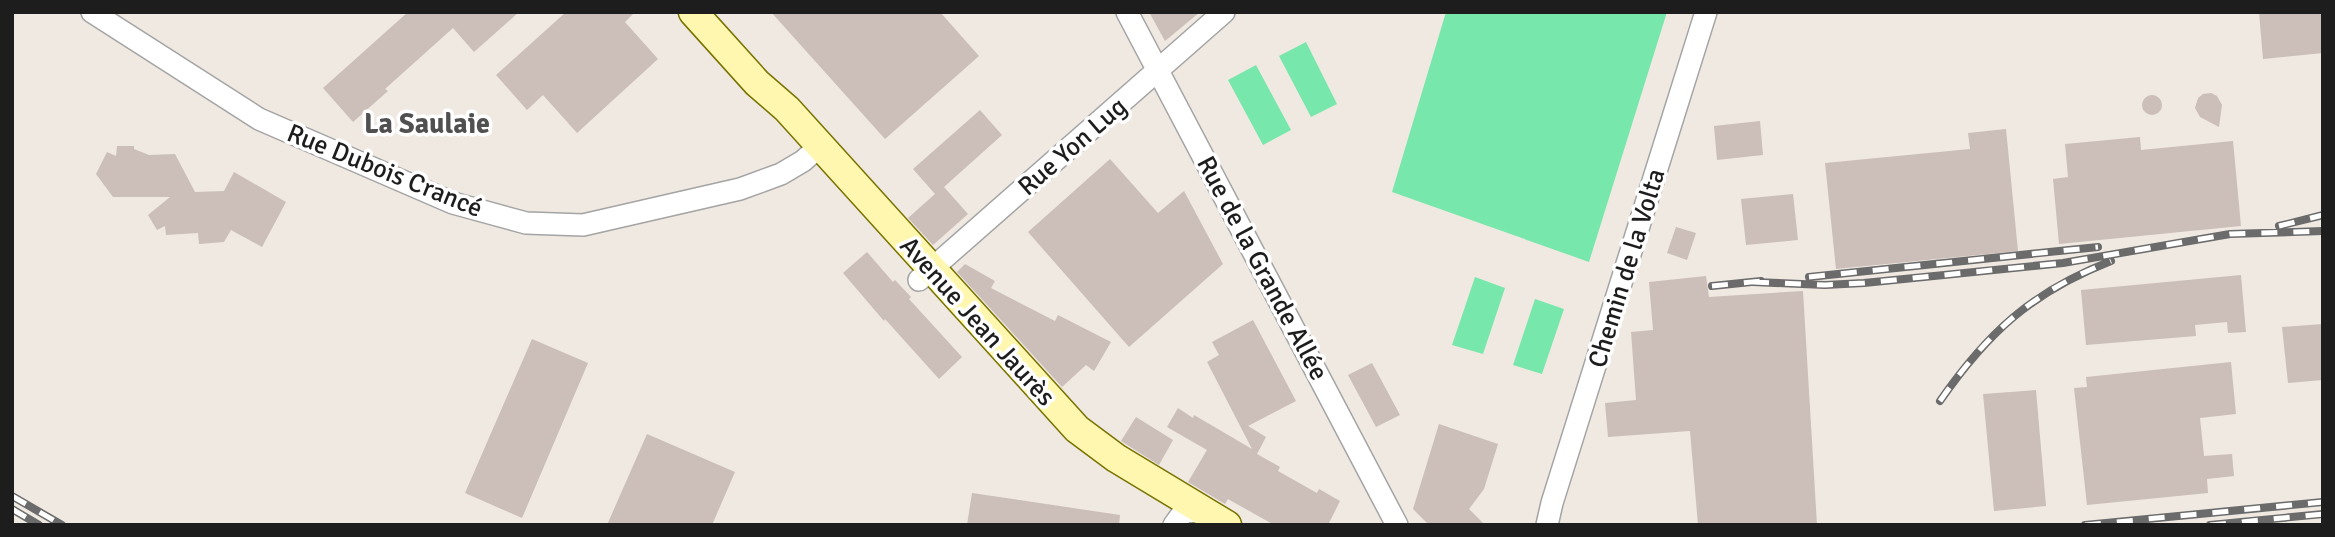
<svg xmlns="http://www.w3.org/2000/svg" width="2335" height="537" viewBox="0 0 2335 537" font-family="Signika,sans-serif">
  <style>
    .pitch { fill: #78e7ab }
    .building { fill: #ccbeb8 }
    .lines { fill: none; stroke-linecap: round; stroke-linejoin: round }
    .street-casing { stroke: #a4a4a4; stroke-width: 24 }
    .secondary-casing { stroke: #787300; stroke-width: 31 }
    .street { stroke: #fff; stroke-width: 21 }
    .secondary { stroke: #fff7b0; stroke-width: 28 }
    .rail-casing { stroke: #6b6b6b; stroke-width: 8 }
    .rail { stroke: #fff; stroke-width: 5; stroke-dasharray: 16; stroke-linecap: butt }
    .labels { text-anchor: middle; stroke-width: 7; stroke-linejoin: round; paint-order: stroke }
    .street-label { font-size: 26px; fill: #1d1d1d; stroke: #fff }
    .neighbourhood-label { font-size: 28px; font-weight: bold; fill: #505050; stroke: #fff }
  </style>
  <rect width="100%" height="100%" fill="#efe9e2"/>
  <!-- pitch -->
  <path class="pitch" d="M 1446,12 L 1667,12 L 1589,262 L 1392,192 Z
    M 1306,42 L 1337,104 L 1311,117 L 1279,56 Z
    M 1256,65 L 1291,130 L 1263,145 L 1228,80 Z
    M 1475,277 L 1505,288 L 1483,354 L 1452,345 Z
    M 1535,299 L 1564,309 L 1542,374 L 1513,365 Z"/>
  <!-- building -->
  <path class="building" d="M 408,12 L 519,12 L 474,52 L 453,28 L 385,89 L 388,91 L 353,122 L 323,88 Z
    M 566,12 L 635,12 L 625,22 L 658,59 L 577,133 L 543,95 L 527,110 L 496,75 Z
    M 771,12 L 940,12 L 979,56 L 885,139 Z
    M 1149,12 L 1200,12 L 1165,41 Z
    M 2259,12 L 2323,12 L 2323,53 L 2263,59 Z
    M 2211,93 L 2217,96 L 2222,105 L 2219,127 L 2200,117 L 2195,108 L 2198,98 L 2203,94 Z
    M2142 105a10 10 0 1 1 20 0a10 10 0 1 1-20 0Z
    M 980,110 L 1002,135 L 944,187 L 968,214 L 933,245 L 908,218 L 935,194 L 913,169 Z
    M 1760,121 L 1763,155 L 1717,160 L 1714,126 Z
    M 2006,129 L 2018,251 L 1836,269 L 1825,163 L 1970,149 L 1968,133 Z
    M 2140,137 L 2141,150 L 2233,141 L 2241,226 L 2059,244 L 2053,179 L 2068,177 L 2065,144 Z
    M 117,146 L 134,146 L 134,149 L 149,155 L 175,154 L 195,192 L 224,191 L 234,172 L 286,202 L 262,247 L 231,230 L 224,242 L 199,244 L 198,233 L 166,235 L 165,226 L 157,230 L 148,215 L 170,197 L 113,197 L 96,174 L 107,152 L 116,156 Z
    M 1110,159 L 1158,213 L 1184,191 L 1223,264 L 1129,347 L 1028,232 Z
    M 1793,194 L 1798,240 L 1746,245 L 1741,199 Z
    M 1676,227 L 1696,233 L 1687,260 L 1667,253 Z
    M 867,252 L 893,282 L 895,280 L 911,297 L 909,299 L 962,357 L 939,379 L 885,319 L 884,321 L 843,273 Z
    M 965,264 L 995,281 L 991,288 L 1055,321 L 1058,315 L 1111,342 L 1094,371 L 1086,365 L 1062,387 L 957,272 Z
    M 2241,275 L 2246,332 L 2228,333 L 2227,322 L 2195,325 L 2196,336 L 2086,345 L 2081,290 Z
    M 1706,276 L 1709,297 L 1803,291 L 1817,525 L 1698,525 L 1690,431 L 1608,437 L 1605,403 L 1636,400 L 1631,332 L 1653,330 L 1649,282 Z
    M 1253,320 L 1296,401 L 1248,426 L 1266,437 L 1257,454 L 1280,467 L 1278,471 L 1317,493 L 1319,489 L 1340,501 L 1328,525 L 1274,525 L 1228,499 L 1225,504 L 1188,482 L 1207,450 L 1167,427 L 1178,408 L 1193,418 L 1194,415 L 1252,449 L 1207,362 L 1219,355 L 1212,342 Z
    M 2323,324 L 2323,380 L 2288,383 L 2282,327 Z
    M 532,339 L 588,363 L 522,518 L 465,493 Z
    M 2231,362 L 2236,414 L 2200,418 L 2204,456 L 2232,454 L 2234,476 L 2207,479 L 2208,493 L 2087,505 L 2074,388 L 2087,387 L 2086,377 Z
    M 1372,363 L 1400,415 L 1376,427 L 1348,375 Z
    M 2036,390 L 2046,506 L 1994,511 L 1983,394 Z
    M 1136,417 L 1173,440 L 1159,465 L 1121,441 Z
    M 1439,424 L 1498,444 L 1484,489 L 1469,509 L 1485,525 L 1429,525 L 1413,509 Z
    M 647,434 L 735,472 L 712,525 L 607,525 Z
    M 972,493 L 1120,515 L 1119,525 L 967,525 Z"/>
  <g class="lines">
    <!-- street casing -->
    <g class="street-casing">
      <path id="street" d="M 92,12 L 259,119 L 453,203 L 526,223 L 583,225 L 740,189 L 781,174 L 803,161 L 820,146
        M 1127,12 L 1397,525
        M 919,280 L 1224,12
        M 1174,525 L 1185,510 L 1206,514
        M 1547,525 L 1552,503 L 1706,12"/>
    </g>
    <!-- secondary casing -->
    <g class="secondary-casing">
      <path id="secondary" d="M 693,12 L 757,83 L 787,109 L 1077,429 L 1116,458 L 1227,525"/>
    </g>
    <!-- street -->
    <use href="#street" class="street"/>
    <!-- secondary -->
    <use href="#secondary" class="secondary"/>
    <!-- rail casing -->
    <g class="rail-casing">
      <path id="rail" d="M 2279,226 L 2323,215
        M 1809,277 L 2098,247
        M 1753,282 L 1825,285 L 1864,283 L 2063,263 L 2230,234 L 2323,231
        M 1712,286 L 1761,281
        M 1940,401 C 1988,332 2032,292 2111,261
        M 12,496 L 62,525
        M 12,509 L 39,525
        M 2085,525 L 2323,502
        M 2210,525 L 2323,514"/>
    </g>
    <!-- rail -->
    <use href="#rail" class="rail"/>
  </g>
  <g class="labels">
    <!-- street labels -->
    <g class="street-label">
      <text transform="translate(1072 146) rotate(-41)" y="9">Rue Yon Lug</text>
      <text transform="translate(385 170) rotate(22)" y="9">Rue Dubois Crancé</text>
      <text transform="translate(1263 268) rotate(62)" y="9">Rue de la Grande Allée</text>
      <text transform="translate(1626 268) rotate(-73)" y="9">Chemin de la Volta</text>
      <text transform="translate(978 321) rotate(48)" y="9">Avenue Jean Jaurès</text>
    </g>
    <!-- neighbourhood labels -->
    <g class="neighbourhood-label">
      <text x="427" y="133">La Saulaie</text>
    </g>
  </g>
  <!-- border -->
  <rect width="2335" height="537" fill="none" stroke="#1d1d1d" stroke-width="28"/>
</svg>
